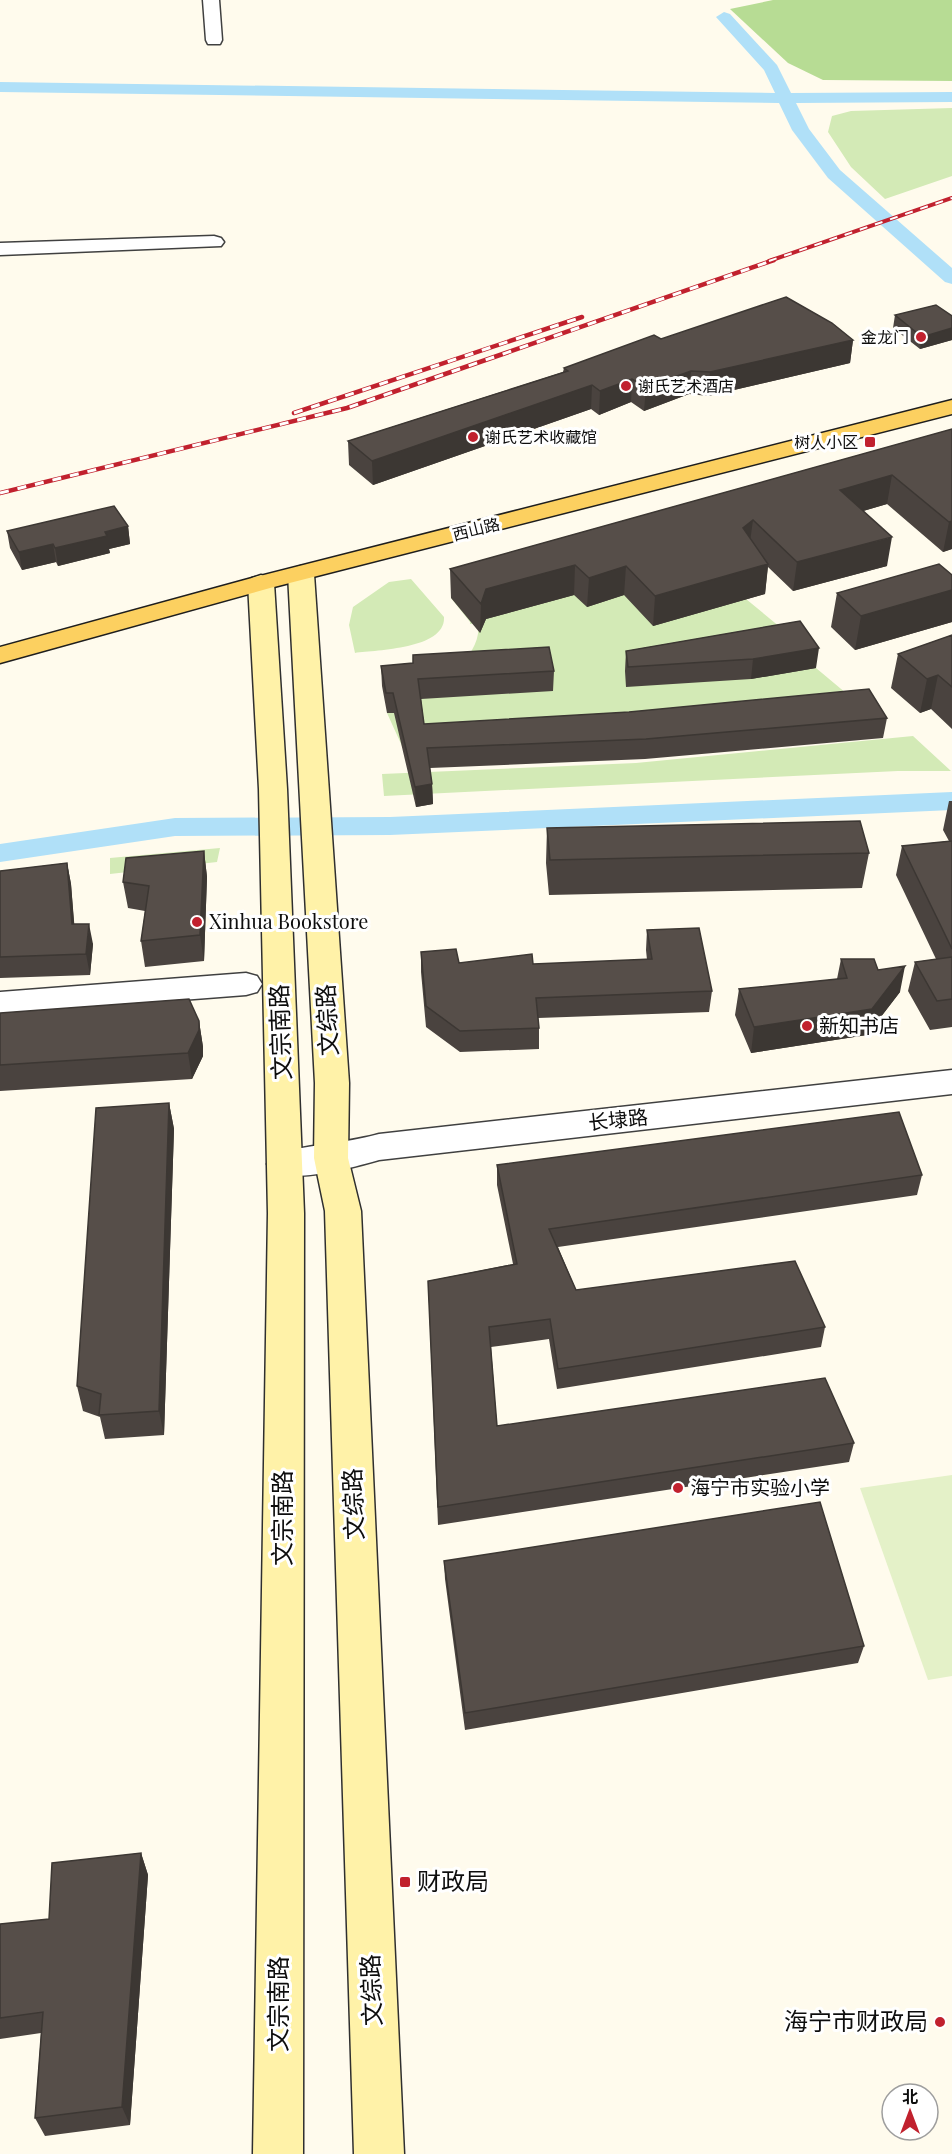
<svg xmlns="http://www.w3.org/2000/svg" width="952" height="2154" viewBox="0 0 952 2154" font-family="'Playfair Display','Noto Sans SC',serif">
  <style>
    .green { fill: #d3eab6 }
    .forest { fill: #b7dc94 }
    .pitch { fill: #e4f1c8 }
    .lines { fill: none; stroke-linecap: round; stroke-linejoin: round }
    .canal { fill: #b0e0f8; fill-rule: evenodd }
    .minor-casing { stroke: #404040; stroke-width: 3 }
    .tertiary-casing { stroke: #404040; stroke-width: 3 }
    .secondary-casing { stroke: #2f2f2f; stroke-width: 3 }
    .primary-casing { stroke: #1e1e1e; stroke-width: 3 }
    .minor { fill: #fff; fill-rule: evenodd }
    .tertiary { fill: #fff; fill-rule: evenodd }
    .secondary { fill: #fff2a8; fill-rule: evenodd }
    .primary { fill: #fcd060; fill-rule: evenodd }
    .rail-far1-casing { stroke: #c1212e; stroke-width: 4 }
    .rail-casing { stroke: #c1212e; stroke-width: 4.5 }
    .rail-far1 { stroke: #fff; stroke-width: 2; stroke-dasharray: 8; stroke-linecap: butt }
    .rail { stroke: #fff; stroke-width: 3; stroke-dasharray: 9; stroke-linecap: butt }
    .wall { fill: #4a433f }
    .shaded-wall { fill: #3c3733 }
    .building { fill: #564e49; stroke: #3c3733; stroke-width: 1.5 }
    .poi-dot { fill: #c1212e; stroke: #fff; stroke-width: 2 }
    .labels { text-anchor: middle; stroke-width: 6; stroke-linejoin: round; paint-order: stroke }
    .far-poi-label { font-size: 16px; fill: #0d0d0d; stroke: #fff; text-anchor: end }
    .far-street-label { font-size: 16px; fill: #0d0d0d; stroke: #fff }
    .poi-label { font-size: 20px; fill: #0d0d0d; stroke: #fff; text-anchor: start }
    .street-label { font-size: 20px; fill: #0d0d0d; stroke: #fff }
    .near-street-label { font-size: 24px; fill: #0d0d0d; stroke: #fff }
    .near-poi-label { font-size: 24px; fill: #0d0d0d; stroke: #fff; text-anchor: start }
  </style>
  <rect width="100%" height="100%" fill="#fffbed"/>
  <!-- green -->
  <path class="green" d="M 952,108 L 952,176 L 885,199 L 851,167 L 828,132 L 832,116 L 851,111 Z
    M 631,548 L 724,578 L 746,599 L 797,641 L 816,668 L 865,709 L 402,746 L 387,713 L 420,710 L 419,699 C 441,681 483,656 478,623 L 470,624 L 470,622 L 451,598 Z
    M 411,579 L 444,617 C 446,649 378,650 355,653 L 349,625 L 353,607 L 389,582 Z
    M 913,736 L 951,771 L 898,771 L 384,796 L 382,774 L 636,763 Z
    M 220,848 L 217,862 L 110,874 L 110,858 Z"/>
  <!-- forest -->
  <path class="forest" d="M 773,0 L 952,0 L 952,81 L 823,80 L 788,63 L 730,9 Z"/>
  <!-- pitch -->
  <path class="pitch" d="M 952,1475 L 952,1676 L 928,1680 L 860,1488 Z"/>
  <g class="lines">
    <!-- canal -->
    <path class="canal" d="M 724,12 L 730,14 L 777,65 L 791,93 L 952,92 L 952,102 L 796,103 L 809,129 L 840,170 L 952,268 L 952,284 L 945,282 L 828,178 L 792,130 L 779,103 L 0,92 L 0,82 L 775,93 L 764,70 L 716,17 Z
      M 952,792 L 952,810 L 390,835 L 175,836 L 0,862 L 0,844 L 175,818 L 390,817 Z"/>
    <!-- minor casing -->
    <g class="minor-casing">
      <path id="minor" d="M 203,0 L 219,0 L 222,40 L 220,44 L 208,44 L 206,40 Z
        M 246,973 L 257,976 L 262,984 L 257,992 L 246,995 L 0,1014 L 0,992 Z"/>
    </g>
    <!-- tertiary casing -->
    <g class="tertiary-casing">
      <path id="tertiary" d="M 214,236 L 221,238 L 224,242 L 221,246 L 0,255 L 0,243 Z
        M 952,1070 L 952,1094 L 379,1160 C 351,1168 300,1182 272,1173 L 267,1164 L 272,1155 C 307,1144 344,1144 379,1134 Z"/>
    </g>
    <!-- secondary casing -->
    <g class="secondary-casing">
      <path id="secondary" d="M 301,566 L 310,569 L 314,574 L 349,1083 L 348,1158 L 361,1211 L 404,2154 L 354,2154 L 325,1211 L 314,1158 L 315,1083 L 288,574 L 292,569 Z
        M 261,575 L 270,578 L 274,583 L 287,789 L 304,1213 L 303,2154 L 253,2154 L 268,1213 L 259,789 L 248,583 L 252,578 Z"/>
    </g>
    <!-- primary casing -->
    <g class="primary-casing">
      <path id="primary" d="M 952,400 L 952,414 L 270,588 L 0,663 L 0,647 L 252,578 Z"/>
    </g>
    <!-- minor -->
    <use href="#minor" class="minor"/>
    <!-- tertiary -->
    <use href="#tertiary" class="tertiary"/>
    <!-- secondary -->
    <use href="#secondary" class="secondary"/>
    <!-- primary -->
    <use href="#primary" class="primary"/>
    <!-- rail-far1 casing -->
    <g class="rail-far1-casing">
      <path id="rail-far1" d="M 769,261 L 952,198"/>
    </g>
    <!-- rail casing -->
    <g class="rail-casing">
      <path id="rail" d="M 294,413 L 582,317
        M 0,493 L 347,408 L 774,260"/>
    </g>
    <!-- rail-far1 -->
    <use href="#rail-far1" class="rail-far1"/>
    <!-- rail -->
    <use href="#rail" class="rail"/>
  </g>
  <!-- wall -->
  <path class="wall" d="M 895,315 L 952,316 L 952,340 L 920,349 L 893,328 Z
    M 661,339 L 853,340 L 850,363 L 708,396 L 689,394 L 644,411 L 631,402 L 599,415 L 591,409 L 373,485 L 349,465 L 348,441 L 563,372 L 564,368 Z
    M 952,429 L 952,549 L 943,552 L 887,504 L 863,511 L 887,566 L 793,591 L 768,567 L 765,594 L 653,626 L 624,595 L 587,607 L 574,595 L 486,619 L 480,633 L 451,598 L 450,569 Z
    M 128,526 L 130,544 L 109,549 L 110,553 L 58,566 L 56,562 L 22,570 L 10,548 L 7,531 Z
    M 952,575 L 952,622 L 855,650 L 831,627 L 837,593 Z
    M 800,621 L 816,668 L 751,679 L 626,687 L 625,671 L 626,651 Z
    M 952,635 L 952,729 L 931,709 L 920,713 L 891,688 L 898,654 Z
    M 413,663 L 554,671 L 553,691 L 421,699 L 424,724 L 887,718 L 883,738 L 645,759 L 430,768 L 432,784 L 433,804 L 416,807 L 394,713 L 387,713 L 382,686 L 381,666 Z
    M 949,801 L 952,801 L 952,1027 L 930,1030 L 908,991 L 915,962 L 936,959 L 896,875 L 902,846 L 949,841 L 943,830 Z
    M 547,828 L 869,853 L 862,888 L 549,895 L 546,863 Z
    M 204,851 L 207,877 L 204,961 L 145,967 L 141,941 L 145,911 L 128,908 L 123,882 Z
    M 67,863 L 71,884 L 74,924 L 93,944 L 90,975 L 0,978 L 0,871 Z
    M 647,930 L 712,991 L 709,1012 L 538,1018 L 539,1028 L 539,1049 L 460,1052 L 426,1027 L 421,972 L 421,952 L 459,963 L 533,964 L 647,960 L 646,950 Z
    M 841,959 L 878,970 L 900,992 L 867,1035 L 751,1053 L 735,1015 L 739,989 L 837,979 Z
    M 0,1013 L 199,1021 L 203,1047 L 203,1056 L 192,1079 L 0,1091 Z
    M 169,1103 L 174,1129 L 164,1435 L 105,1439 L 100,1417 L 83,1411 L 77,1386 Z
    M 497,1165 L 922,1175 L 917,1195 L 558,1247 L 576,1290 L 825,1327 L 821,1347 L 557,1389 L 549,1339 L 491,1347 L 497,1426 L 854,1443 L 849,1462 L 438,1525 L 428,1281 L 513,1264 L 497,1185 Z
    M 444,1561 L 864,1646 L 858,1663 L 465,1730 L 445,1579 Z
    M 141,1853 L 148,1875 L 130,2125 L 45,2136 L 35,2118 L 41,2033 L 0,2039 L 0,1924 L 49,1919 Z"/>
  <!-- shaded-wall -->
  <path class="shaded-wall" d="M 952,328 L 952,340 L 920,349 L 922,337 Z
    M 853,340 L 850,363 L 708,396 L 710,372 Z
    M 691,371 L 689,394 L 644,411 L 646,387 Z
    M 632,379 L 631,402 L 599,415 L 600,391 Z
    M 592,385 L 591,409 L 373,485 L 372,461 Z
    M 892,475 L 887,504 L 836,519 L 840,490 Z
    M 753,520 L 749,549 L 743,528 Z
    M 952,521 L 952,549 L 943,552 L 949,522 Z
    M 128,526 L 130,544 L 109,549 L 110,553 L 58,566 L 55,548 L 105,532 Z
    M 892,537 L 887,566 L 793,591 L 797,562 Z
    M 53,544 L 56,562 L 22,570 L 19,552 Z
    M 768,564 L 765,594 L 653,626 L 655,596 Z
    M 575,565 L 574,595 L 486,619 L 480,633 L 481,604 L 486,589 Z
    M 626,566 L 624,595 L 587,607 L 589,578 Z
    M 952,590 L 952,622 L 855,650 L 861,616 Z
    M 819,648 L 816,668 L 751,679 L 753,659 Z
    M 938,675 L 931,709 L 920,713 L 927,679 Z
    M 432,784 L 433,804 L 416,807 L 415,787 Z
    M 204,851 L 207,877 L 204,961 L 200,935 Z
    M 67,863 L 71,884 L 76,945 L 72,924 Z
    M 89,924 L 93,944 L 90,975 L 86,954 Z
    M 905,966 L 900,992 L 867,1035 L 751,1053 L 754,1027 Z
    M 199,1021 L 203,1047 L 203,1056 L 192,1079 L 188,1053 Z
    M 169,1103 L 174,1129 L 164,1435 L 159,1411 Z
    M 141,1853 L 148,1875 L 130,2125 L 122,2107 Z"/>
  <!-- building -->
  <path class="building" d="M 786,297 L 832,323 L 853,340 L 710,372 L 691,371 L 646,387 L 632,379 L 600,391 L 592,385 L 372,461 L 348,441 L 568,371 L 564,368 L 654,335 L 661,339 Z
    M 936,305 L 952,316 L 952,328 L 922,337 L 895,315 Z
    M 952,429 L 952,521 L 949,522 L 892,475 L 840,490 L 892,537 L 797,562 L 753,520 L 743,528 L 768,564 L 655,596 L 626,566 L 589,578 L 575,565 L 486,589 L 481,604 L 450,569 Z
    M 114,506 L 128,526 L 105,532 L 107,536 L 55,548 L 53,544 L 19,552 L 7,531 Z
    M 939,564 L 952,575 L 952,590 L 861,616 L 837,593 Z
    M 800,621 L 819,648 L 753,659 L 628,667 L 626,651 Z
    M 952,635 L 952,687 L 938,675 L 927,679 L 898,654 Z
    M 549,647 L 554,671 L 418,679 L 424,724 L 629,712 L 869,689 L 887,718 L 646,739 L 427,748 L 432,784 L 415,787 L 393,693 L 386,693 L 381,666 L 413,663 L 413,655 Z
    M 860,821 L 869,853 L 550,860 L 547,828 Z
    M 952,841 L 952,949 L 902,846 Z
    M 204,851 L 200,935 L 141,941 L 149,886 L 123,882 L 126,858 Z
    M 67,863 L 72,924 L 89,924 L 86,954 L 0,957 L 0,871 Z
    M 699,928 L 712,991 L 536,998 L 539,1028 L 460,1031 L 426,1006 L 421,952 L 456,949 L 459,963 L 532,954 L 533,964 L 652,959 L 647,930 Z
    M 952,957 L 952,999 L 937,1001 L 915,962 Z
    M 841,959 L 874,959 L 878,970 L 905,966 L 872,1009 L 754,1027 L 739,989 L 847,978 Z
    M 189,999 L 199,1021 L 199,1030 L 188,1053 L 0,1065 L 0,1013 Z
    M 169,1103 L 159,1411 L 99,1415 L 101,1394 L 77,1386 L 96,1108 Z
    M 899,1112 L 922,1175 L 549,1229 L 576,1290 L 795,1261 L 825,1327 L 558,1369 L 550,1319 L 489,1327 L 497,1426 L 825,1378 L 854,1443 L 438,1507 L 428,1281 L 517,1264 L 497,1165 Z
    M 820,1502 L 864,1646 L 465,1713 L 444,1561 Z
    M 141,1853 L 122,2107 L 35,2118 L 43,2012 L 0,2018 L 0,1924 L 49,1919 L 52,1863 Z"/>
  <!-- markers -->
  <g class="poi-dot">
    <circle cx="921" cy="337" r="6"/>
    <circle cx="626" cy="386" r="6"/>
    <circle cx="473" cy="437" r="6"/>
    <rect x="864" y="436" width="12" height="12" rx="3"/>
    <circle cx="197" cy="922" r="6"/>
    <circle cx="807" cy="1026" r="6"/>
    <circle cx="678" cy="1488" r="6"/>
    <rect x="399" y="1876" width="12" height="12" rx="3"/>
    <circle cx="940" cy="2022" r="6"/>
  </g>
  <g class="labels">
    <!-- far-poi labels -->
    <g class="far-poi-label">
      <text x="909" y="343">金龙门</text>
      <text x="638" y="392" text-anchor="start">谢氏艺术酒店</text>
      <text x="485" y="443" text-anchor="start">谢氏艺术收藏馆</text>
      <text x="858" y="448">树人小区</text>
    </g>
    <!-- far-street labels -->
    <g class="far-street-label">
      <text transform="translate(476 529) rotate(-14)" y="6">西山路</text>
    </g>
    <!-- poi labels -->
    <g class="poi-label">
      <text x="209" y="929">Xinhua Bookstore</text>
      <text x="819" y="1033">新知书店</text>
      <text x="690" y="1495">海宁市实验小学</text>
    </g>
    <!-- street labels -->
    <g class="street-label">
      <text transform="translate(618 1120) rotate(-6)" y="7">长埭路</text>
    </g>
    <!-- near-street labels -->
    <g class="near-street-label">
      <text transform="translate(328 1020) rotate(-93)" y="8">文综路</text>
      <text transform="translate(281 1032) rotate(-92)" y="8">文宗南路</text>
      <text transform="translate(354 1504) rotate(-92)" y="8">文综路</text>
      <text transform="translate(283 1518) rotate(-90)" y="8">文宗南路</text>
      <text transform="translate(372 1990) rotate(-92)" y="8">文综路</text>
      <text transform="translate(279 2004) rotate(-90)" y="8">文宗南路</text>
    </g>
    <!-- near-poi labels -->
    <g class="near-poi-label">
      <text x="417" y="1890">财政局</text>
      <text x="928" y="2030" text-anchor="end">海宁市财政局</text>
    </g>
  </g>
  <!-- north arrow -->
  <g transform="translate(910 2112)"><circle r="28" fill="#ffffff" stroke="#9e9e9e" stroke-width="1.5"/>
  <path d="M0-4.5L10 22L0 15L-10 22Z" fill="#c1212e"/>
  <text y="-9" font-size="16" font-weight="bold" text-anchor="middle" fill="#0d0d0d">北</text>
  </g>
</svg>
